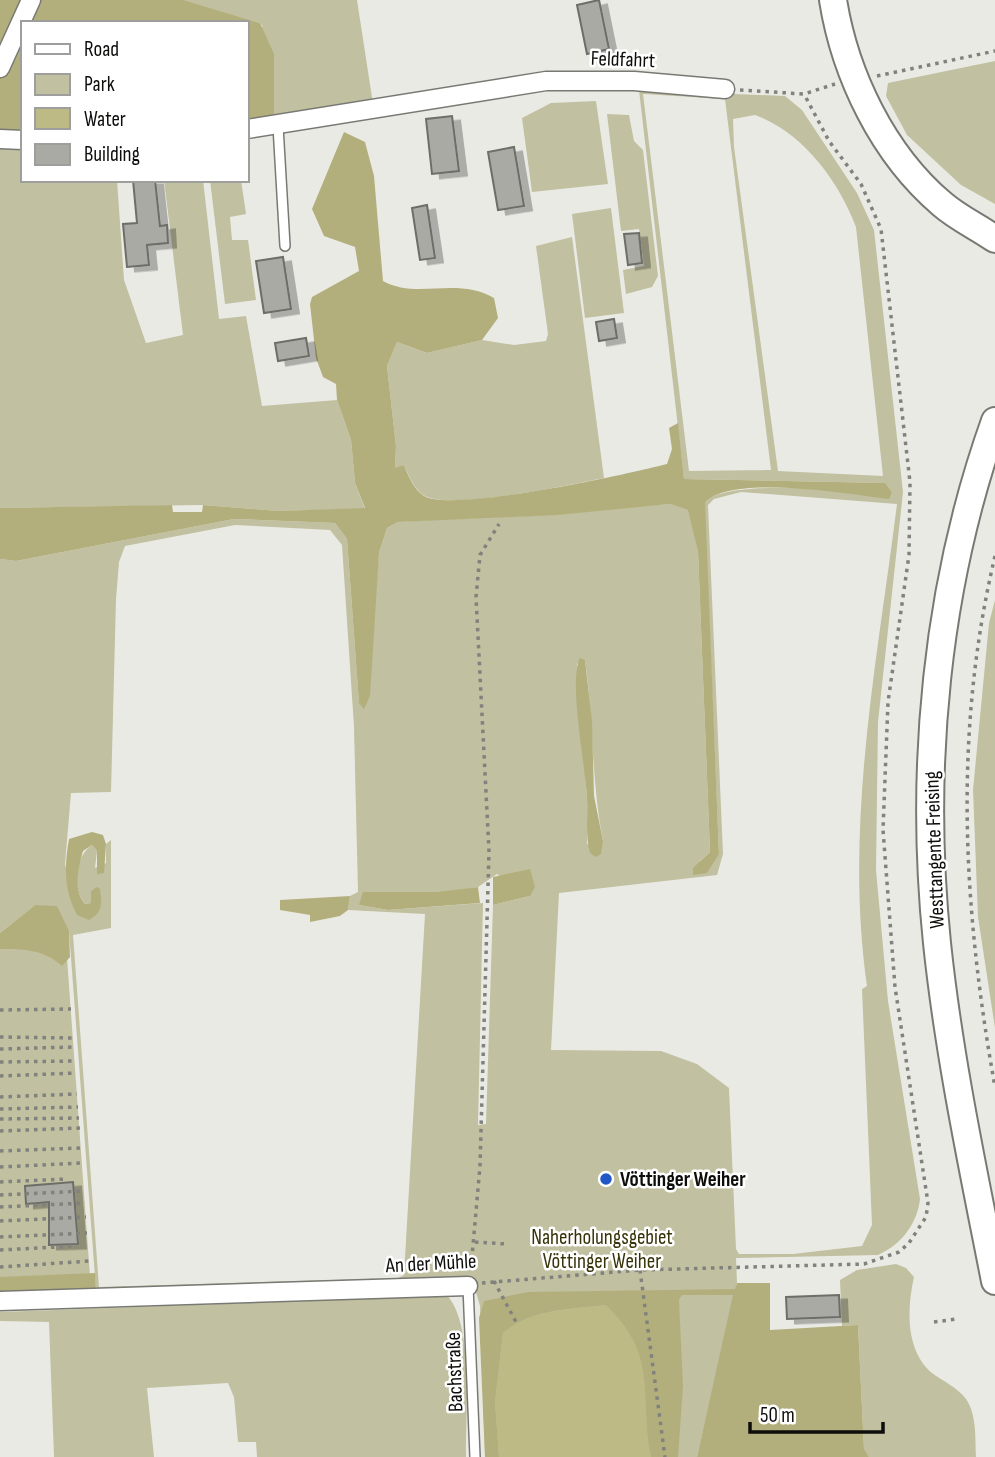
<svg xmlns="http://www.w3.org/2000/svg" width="995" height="1457" viewBox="0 0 995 1457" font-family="'Sofia Sans Condensed',sans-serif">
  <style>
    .green { fill: #c1c0a0; fill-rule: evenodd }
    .forest { fill: #b3af7c }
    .water { fill: #bdba86 }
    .building { fill: #aaaaa5; stroke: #6e6e69; stroke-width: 2; filter: url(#shadow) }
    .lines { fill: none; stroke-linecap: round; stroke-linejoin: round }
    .lane-casing { stroke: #797974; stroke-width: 12 }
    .street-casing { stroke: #797974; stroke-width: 21 }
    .secondary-casing { stroke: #797974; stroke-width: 30 }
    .path { stroke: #81817d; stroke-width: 3.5; stroke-dasharray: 3.5 5; stroke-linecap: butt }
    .lane { stroke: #fff; stroke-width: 9 }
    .street { stroke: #fff; stroke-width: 18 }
    .secondary { stroke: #fff; stroke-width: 26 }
    .poi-dot { fill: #2158c5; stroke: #fff; stroke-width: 2.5 }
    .labels { text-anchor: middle; stroke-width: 5; stroke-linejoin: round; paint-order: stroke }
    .street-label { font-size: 21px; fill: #0d0d0b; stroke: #fff }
    .poi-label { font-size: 21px; font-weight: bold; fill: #0d0d0b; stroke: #fff; text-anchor: start }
    .park-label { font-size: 21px; fill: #363308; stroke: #fff }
  </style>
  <defs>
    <filter id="shadow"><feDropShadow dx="8" dy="4.5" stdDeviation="0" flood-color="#0004"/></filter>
  </defs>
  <rect width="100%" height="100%" fill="#eaeae5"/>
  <!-- green -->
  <path class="green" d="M 0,0 L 357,0 L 373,104 L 274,122 L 247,23 L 263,27 L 260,23 L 188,2 L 246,23 Z
    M 995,61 L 995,204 L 961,185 L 907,135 L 886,96 L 888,83 Z
    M 639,90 L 785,96 L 802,110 L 857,193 L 874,230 L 903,492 L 878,722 L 876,870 L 888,1001 L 920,1199 C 917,1224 902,1244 878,1255 L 736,1258 L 737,1283 L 697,1457 L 485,1457 L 480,1306 L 475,1289 L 96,1290 L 69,931 L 35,905 L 0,933 L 0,559 L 16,561 L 234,519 L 335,523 L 347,539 L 359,702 L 364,708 L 379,553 L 387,528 L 398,522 L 670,504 L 689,510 L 698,552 L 710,852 L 699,862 L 719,854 L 704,502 C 729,478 853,491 892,492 L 884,483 L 684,479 ZM 643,94 L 725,99 L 771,470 L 689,471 ZM 755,115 C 803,133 838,180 856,227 L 883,476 L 778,471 L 734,147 L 733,119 ZM 741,492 L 897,504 C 877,664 844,825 867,986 L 862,989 L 872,1225 L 862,1246 L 793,1254 L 739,1254 L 736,1249 L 729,1088 L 697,1064 L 661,1051 L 551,1050 L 559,893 L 717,875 L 723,854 L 708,505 L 714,499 ZM 235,525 L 330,530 L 342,545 L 354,727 L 358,892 L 350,896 L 348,910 L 425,914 L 404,1275 L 398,1278 L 99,1287 L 73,935 L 111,928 L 111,840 L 106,844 L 106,863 L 95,868 L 97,851 L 92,845 C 75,856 72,888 85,904 L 91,903 L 77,915 L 65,864 L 71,793 L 111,792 L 116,599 L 119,562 L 125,546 ZM 585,660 C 594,721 591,781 603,841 L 587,844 L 587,799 L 577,664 ZM 497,874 L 530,896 L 493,905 L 486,1124 L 478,1125 L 483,903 L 388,910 L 359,905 L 478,887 Z
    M 596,101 L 608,184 L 532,192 L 522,118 L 551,103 Z
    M 607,114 L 629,115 L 634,141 L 643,150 L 658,276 L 652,287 L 626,294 L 623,270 L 644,266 L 639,229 L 621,231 Z
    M 0,148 L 23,148 L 23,180 L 117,180 L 124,280 L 146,343 L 183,335 L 164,180 L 203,180 L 219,319 L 246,316 L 262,406 L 337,400 L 351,440 L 355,483 L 365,509 L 278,511 L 203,505 L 0,508 Z
    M 210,180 L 241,180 L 246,214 L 230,217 L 232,240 L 248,240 L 256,300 L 225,304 Z
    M 611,208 L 624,313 L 585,318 L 572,214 Z
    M 572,237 L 604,478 C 569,485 453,510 425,496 C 415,491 409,476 404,465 L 395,469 L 396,446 L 387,366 L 397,342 L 427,353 L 482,340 L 514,345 L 546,341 L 548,334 L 536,246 Z
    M 995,600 L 995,1028 L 978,917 L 973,790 L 989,623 Z
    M 0,946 L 59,946 L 67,958 L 91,1290 L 0,1292 Z
    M 896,1264 L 906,1268 L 914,1277 C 907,1308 905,1350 932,1373 C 943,1381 958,1388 966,1399 C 977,1415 975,1439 976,1457 L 869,1457 L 864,1450 L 858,1325 L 842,1326 L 840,1280 L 857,1270 Z
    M 421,1291 L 446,1294 C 475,1324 465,1416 466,1457 L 257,1457 L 256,1442 L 238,1442 L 234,1397 L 228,1383 L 147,1388 L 154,1457 L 54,1457 L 49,1322 L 0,1321 L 0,1312 L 248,1303 Z"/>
  <!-- forest -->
  <path class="forest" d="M 0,0 L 183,0 L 260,23 L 274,54 L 274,122 L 247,124 L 247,23 L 23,23 L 23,135 L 0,134 Z
    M 344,132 L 365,142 L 374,176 L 383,281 C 417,300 457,276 494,298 L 498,318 L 482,340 L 427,353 L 397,342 L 387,366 L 396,446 L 395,468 L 404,465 C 408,475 414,490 424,496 C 453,513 628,474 667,464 L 672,449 L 669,428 L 678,423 L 684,479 L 885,483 L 892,492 L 889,499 C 849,494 733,474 705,502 L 719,854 L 707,873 L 693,875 L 693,868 L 710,852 L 698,552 L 688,510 L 670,504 L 557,515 L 398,522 L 387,528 L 379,553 L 370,696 L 364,709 L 359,703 L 347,539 L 335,523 L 234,519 L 16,561 L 0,559 L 0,508 L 172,505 L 173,512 L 202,512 L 203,505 L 279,511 L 365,508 L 355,483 L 351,440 L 337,400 L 336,384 L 323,377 L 316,358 L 310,304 L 312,297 L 359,271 L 355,247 L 324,236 L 312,209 Z
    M 580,658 L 585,660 L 592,721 L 594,796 L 603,841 L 601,854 L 596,857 L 590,853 C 585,835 588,817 587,799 C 586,769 568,681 580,658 Z
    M 92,832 L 103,835 L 106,844 L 104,873 L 97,874 L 97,851 L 92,845 L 83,851 C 78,868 73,890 85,904 L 91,903 L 91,891 L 97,887 L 100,889 C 102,904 103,912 89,920 L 77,915 C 64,891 64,867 69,839 Z
    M 530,869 L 535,887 L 530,896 L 493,905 L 493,877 Z
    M 478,887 L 480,903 L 388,910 L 359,905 L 363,892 L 438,892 Z
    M 350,896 L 348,910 L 340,916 L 310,922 L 310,915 L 280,910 L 280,900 Z
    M 35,905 L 57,906 L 69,931 L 70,957 L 62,966 C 43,949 24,949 0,949 L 0,933 Z
    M 95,1273 L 96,1290 L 0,1292 L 0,1277 Z
    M 737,1283 L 770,1283 L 770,1330 L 858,1325 L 864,1449 L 869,1457 L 697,1457 L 733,1295 L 682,1295 L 679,1300 L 683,1386 L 678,1457 L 651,1457 L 606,1305 C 568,1310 533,1308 503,1333 L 495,1402 L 499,1457 L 485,1457 L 479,1318 L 484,1301 L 528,1292 L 735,1289 Z"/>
  <!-- water -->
  <path class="water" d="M 606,1305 C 659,1356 639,1393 651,1457 L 499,1457 L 495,1402 L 503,1333 C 532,1309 569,1310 606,1305 Z"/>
  <!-- building -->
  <path class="building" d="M 599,0 L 609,49 L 587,54 L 577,5 Z
    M 452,116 L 459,171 L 432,174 L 426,119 Z
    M 514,147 L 524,206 L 498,210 L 488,152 Z
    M 133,180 L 155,180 L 160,226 L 167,225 L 168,243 L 147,245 L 149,265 L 127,267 L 123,224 L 137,223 Z
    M 427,205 L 435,258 L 420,260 L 412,208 Z
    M 639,233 L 642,263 L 628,265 L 624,234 Z
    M 283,257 L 291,309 L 264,313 L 256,261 Z
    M 614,319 L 617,338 L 599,341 L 596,322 Z
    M 306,338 L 309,356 L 278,361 L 275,343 Z
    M 73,1182 L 78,1244 L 49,1245 L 49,1202 L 26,1204 L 25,1186 Z
    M 839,1295 L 840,1317 L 787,1319 L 786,1297 Z"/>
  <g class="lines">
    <!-- lane casing -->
    <g class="lane-casing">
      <path id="lane" d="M 278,126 L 285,246
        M 468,1286 L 475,1457"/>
    </g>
    <!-- street casing -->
    <g class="street-casing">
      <path id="street" d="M 0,68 L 31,0
        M 247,129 L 546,81 L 634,81 L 725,89
        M 0,139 L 23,140
        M 0,1301 L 468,1286"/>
    </g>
    <!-- secondary casing -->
    <g class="secondary-casing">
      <path id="secondary" d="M 833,0 C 845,75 883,154 942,204 C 958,218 978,227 995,239
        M 995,421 C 936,586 919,769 937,943 C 949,1057 973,1169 995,1281"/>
    </g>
    <!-- path -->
    <path class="path" d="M 877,76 L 995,51
      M 740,90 L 804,94 L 835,84
      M 995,556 C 953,733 963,909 995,1087
      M 0,1010 L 71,1009
      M 0,1037 L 73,1038
      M 0,1049 L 74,1047
      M 0,1062 L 75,1061
      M 0,1076 L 76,1073
      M 0,1097 L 77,1094
      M 0,1109 L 78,1107
      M 0,1119 L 79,1118
      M 0,1131 L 80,1128
      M 0,1151 L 81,1148
      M 0,1167 L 82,1163
      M 0,1182 L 67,1179
      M 0,1195 L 84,1191
      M 0,1207 L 85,1203
      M 0,1221 L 86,1217
      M 0,1237 L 87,1233
      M 475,1242 L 506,1244
      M 0,1250 L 77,1246
      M 0,1267 L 90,1261
      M 471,1268 L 480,1166 L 489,851 L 476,597 L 480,555 L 499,524
      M 640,1270 L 665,1457
      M 494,1281 L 516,1322
      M 482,1283 L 640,1270 L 864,1264 L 899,1252 L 909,1243 L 926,1217 L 928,1203 L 895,987 L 883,830 L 888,702 L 909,555 L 910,482 L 881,229 L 861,184 L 829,141 L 804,94
      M 934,1322 L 957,1319"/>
    <!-- lane -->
    <use href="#lane" class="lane"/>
    <!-- street -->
    <use href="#street" class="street"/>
    <!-- secondary -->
    <use href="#secondary" class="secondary"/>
  </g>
  <!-- markers -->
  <circle class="poi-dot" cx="606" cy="1179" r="7"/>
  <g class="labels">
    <!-- street labels -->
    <g class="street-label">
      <text transform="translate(623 59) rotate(2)" y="7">Feldfahrt</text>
      <text transform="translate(934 850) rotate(-92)" y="7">Westtangente Freising</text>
      <text transform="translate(431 1263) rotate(-3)" y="7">An der Mühle</text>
      <text transform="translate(454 1372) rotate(-92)" y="7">Bachstraße</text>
    </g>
    <!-- poi labels -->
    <g class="poi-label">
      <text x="620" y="1186">Vöttinger Weiher</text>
    </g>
    <!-- park labels -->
    <g class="park-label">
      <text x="602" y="1244">Naherholungsgebiet<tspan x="602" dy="24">Vöttinger Weiher</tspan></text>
    </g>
  </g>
  <!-- legend -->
  <rect x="21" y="21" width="228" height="161" fill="#ffffff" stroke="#9e9e9d" stroke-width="2"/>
  <rect x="35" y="44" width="35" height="10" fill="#ffffff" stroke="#9e9e9d" stroke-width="2"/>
  <text x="84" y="56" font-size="21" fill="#0d0d0b">Road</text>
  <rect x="35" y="74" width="35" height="21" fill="#c1c0a0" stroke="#9e9e9d" stroke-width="2"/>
  <text x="84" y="91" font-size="21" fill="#0d0d0b">Park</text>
  <rect x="35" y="108" width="35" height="21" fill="#bdba86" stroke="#9e9e9d" stroke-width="2"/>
  <text x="84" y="126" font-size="21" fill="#0d0d0b">Water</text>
  <rect x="35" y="144" width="35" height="21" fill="#aaaaa5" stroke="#9e9e9d" stroke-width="2"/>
  <text x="84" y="161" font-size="21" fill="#0d0d0b">Building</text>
  <!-- scale -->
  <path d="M750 1422v10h133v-10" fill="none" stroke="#0d0d0b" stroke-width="3.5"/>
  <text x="760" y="1422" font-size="21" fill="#0d0d0b" stroke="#ffffff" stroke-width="5" paint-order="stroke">50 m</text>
</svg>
